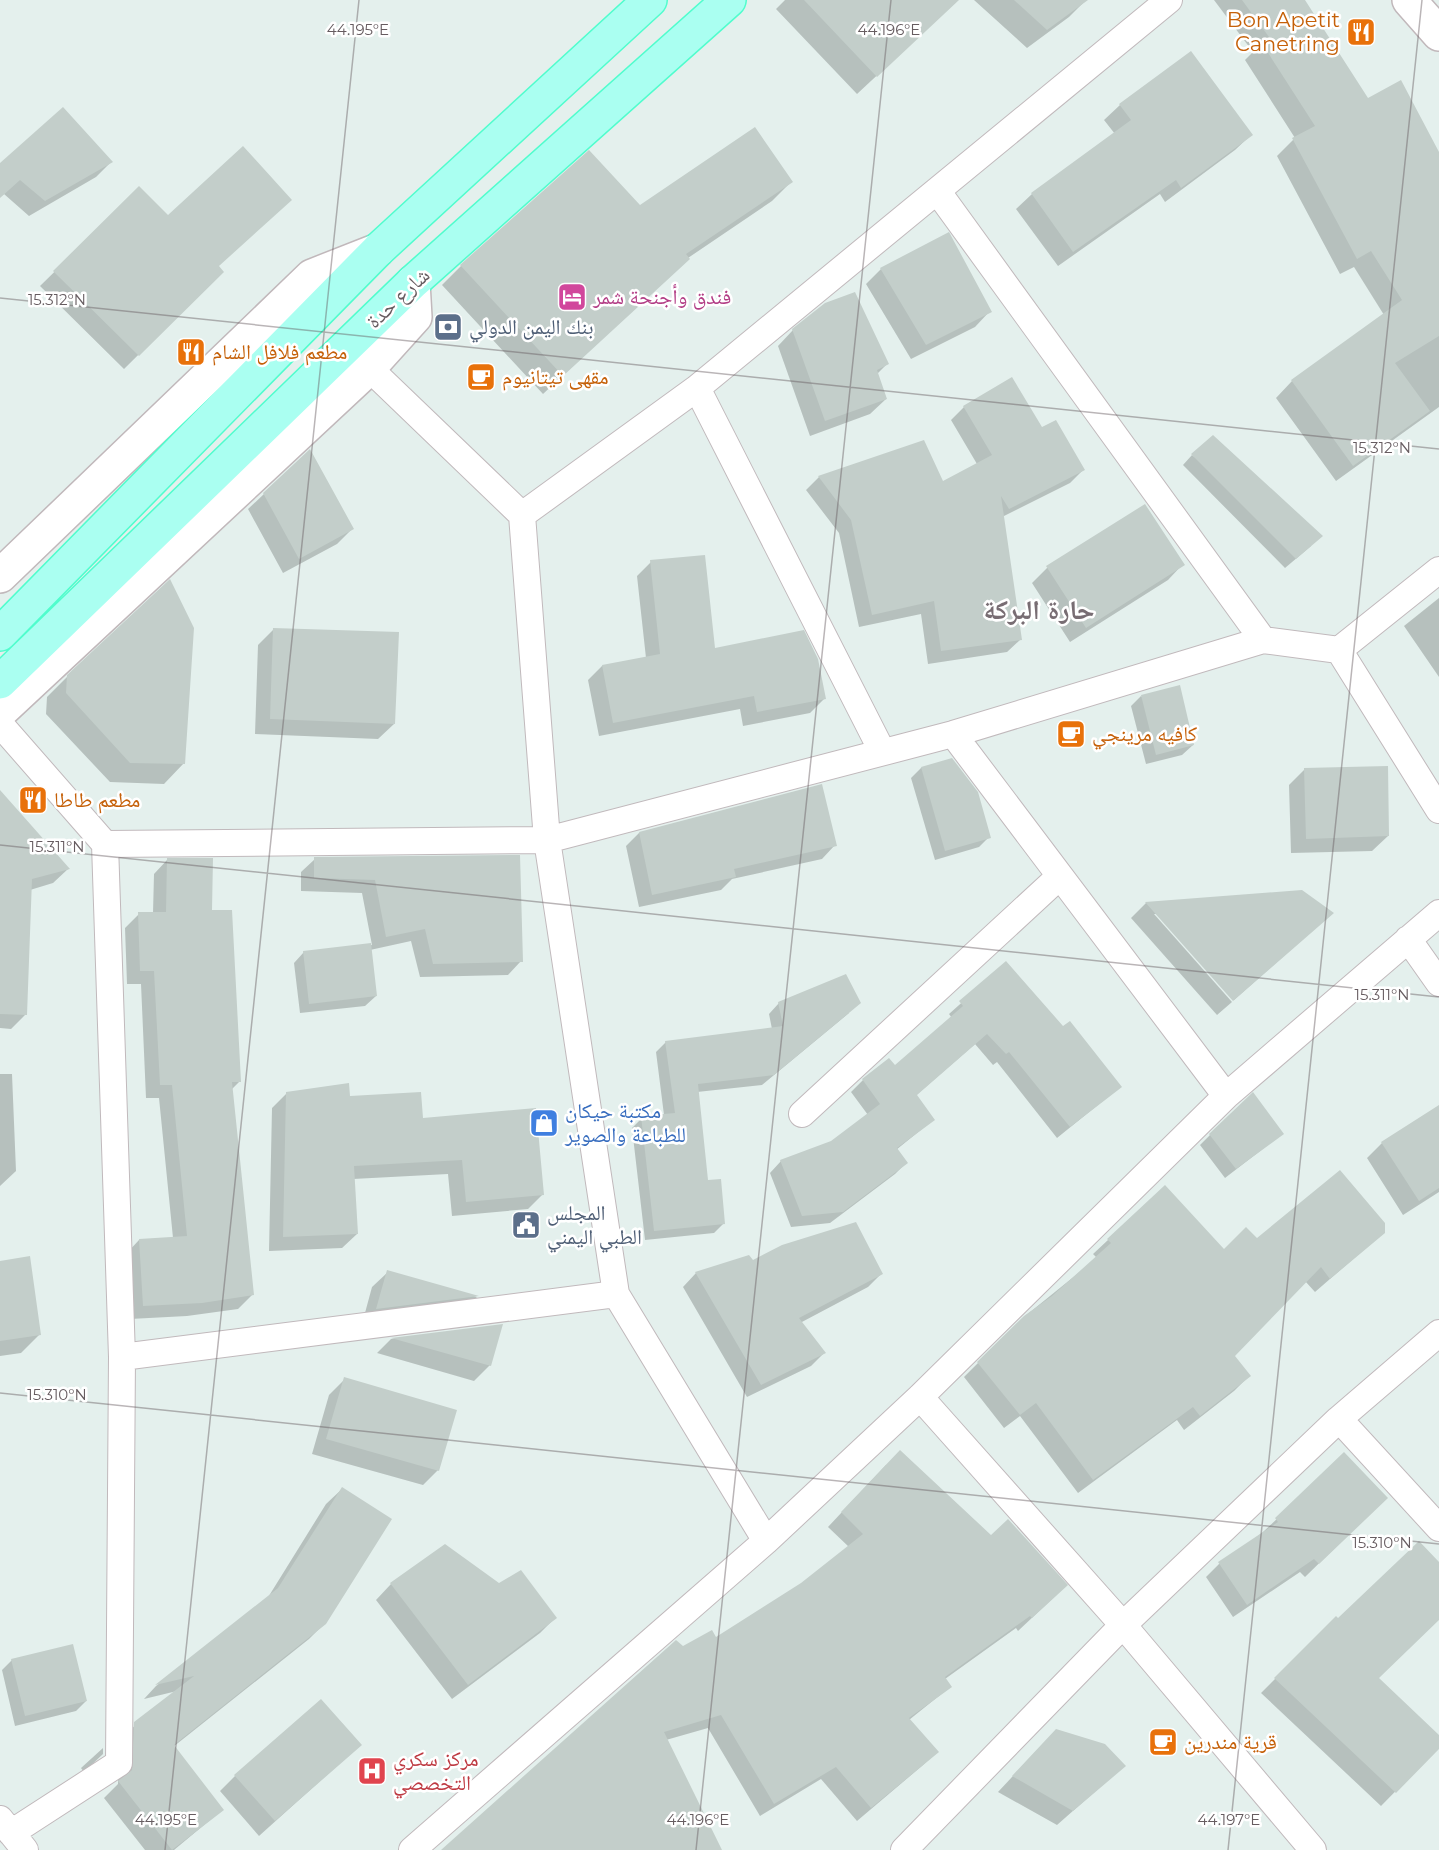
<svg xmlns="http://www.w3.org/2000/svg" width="1439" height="1850" viewBox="0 0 1439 1850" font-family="Montserrat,'Noto Naskh Arabic',sans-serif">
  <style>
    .shadow { fill: #0003 }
    .building { fill: #c3ceca }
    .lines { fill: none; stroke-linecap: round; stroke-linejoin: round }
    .street-casing { stroke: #c1b9bc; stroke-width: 28 }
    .secondary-casing { stroke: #c1b8bb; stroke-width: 36 }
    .primary-casing { stroke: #50fdcd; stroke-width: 36 }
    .street { stroke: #fff; stroke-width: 26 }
    .secondary { stroke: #fff; stroke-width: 33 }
    .primary { stroke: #aafff1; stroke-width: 33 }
    .ticks { fill: none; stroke: #665c60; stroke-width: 1.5; stroke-opacity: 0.45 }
    .labels { text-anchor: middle; stroke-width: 5; stroke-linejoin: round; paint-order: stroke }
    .food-label { font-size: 21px; fill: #c56008; stroke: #fff; text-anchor: start }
    .hotel-label { font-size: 21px; fill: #b23c85; stroke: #fff; text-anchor: start }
    .street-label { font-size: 21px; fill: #665c60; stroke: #fff }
    .service-label { font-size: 21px; fill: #4e5e75; stroke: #fff; text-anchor: start }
    .shop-label { font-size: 21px; fill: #366cbe; stroke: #fff; text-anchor: start }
    .health-label { font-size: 21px; fill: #be3a42; stroke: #fff; text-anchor: start }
    .district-label { font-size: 27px; font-weight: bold; fill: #786d73; stroke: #fff }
    .ticks-label { font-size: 15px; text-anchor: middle; fill: #665c60; stroke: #fff; stroke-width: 5; stroke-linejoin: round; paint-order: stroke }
  </style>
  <rect width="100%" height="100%" fill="#e4f0ed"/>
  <!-- shadow -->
  <path class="shadow" d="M 785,0 L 958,0 L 857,94 L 776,9 Z
    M 974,0 L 1086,0 L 1069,17 L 1027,48 Z
    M 1214,0 L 1304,0 L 1367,100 L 1439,155 L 1439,407 L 1336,481 L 1276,398 L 1292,381 L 1384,315 L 1354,267 L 1340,274 L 1277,156 L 1295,138 L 1245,60 L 1253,52 Z
    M 1120,105 L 1251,135 L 1235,150 L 1165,202 L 1160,194 L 1058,266 L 1016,209 L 1032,194 L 1115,134 L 1104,120 Z
    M 111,162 L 96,177 L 29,216 L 4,194 L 0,197 L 0,165 Z
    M 791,182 L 772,201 L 688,258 L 543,394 L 442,285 L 461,266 L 640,207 Z
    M 139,189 L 222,272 L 124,369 L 40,286 Z
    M 881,269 L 990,311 L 975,327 L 911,359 L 866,284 Z
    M 793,330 L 887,364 L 877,374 L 886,399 L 870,414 L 810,436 L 778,346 Z
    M 1011,379 L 1042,429 L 1083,470 L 1070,483 L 1002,517 L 1021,639 L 1007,652 L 928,664 L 921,614 L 859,627 L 839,533 L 806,490 L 819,477 L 923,442 L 943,483 L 977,464 L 951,420 L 964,407 Z
    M 1192,455 L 1311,546 L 1285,568 L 1183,465 Z
    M 264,494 L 352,529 L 337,544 L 283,573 L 248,509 Z
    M 651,562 L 714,649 L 824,699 L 810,713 L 743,726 L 740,709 L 599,736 L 588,680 L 602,666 L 646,658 L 637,576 Z
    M 1183,564 L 1168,580 L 1070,642 L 1032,583 L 1047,568 Z
    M 1439,598 L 1439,677 L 1404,626 Z
    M 274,629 L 394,724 L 378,739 L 255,734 L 258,645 Z
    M 68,676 L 184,763 L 164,784 L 110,782 L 46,714 L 47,697 Z
    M 1141,696 L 1193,745 L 1182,755 L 1146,764 L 1131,706 Z
    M 952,760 L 989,837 L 979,847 L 935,860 L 911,778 L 921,768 Z
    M 1305,769 L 1388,836 L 1372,851 L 1291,853 L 1289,785 Z
    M 0,793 L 68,869 L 53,883 L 30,890 L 26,1014 L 11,1029 L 0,1028 Z
    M 639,833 L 835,845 L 822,859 L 732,879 L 721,890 L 639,907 L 626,846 Z
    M 518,857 L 521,961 L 508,975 L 420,977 L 411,941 L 370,950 L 376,996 L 365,1006 L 300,1013 L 294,963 L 304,952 L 372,945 L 362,893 L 301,891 L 301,872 L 315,859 Z
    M 167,860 L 210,912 L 240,1081 L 231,1090 L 252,1295 L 238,1309 L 187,1316 L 130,1319 L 126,1254 L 139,1240 L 173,1238 L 159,1098 L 146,1098 L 141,984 L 127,984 L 125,928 L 139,914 L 153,913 L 154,874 Z
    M 1302,891 L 1332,913 L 1234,1000 L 1158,914 L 1154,914 L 1232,1002 L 1217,1015 L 1131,918 L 1146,903 Z
    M 1006,963 L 1063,1028 L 1120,1087 L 1057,1138 L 997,1062 L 993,1065 L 975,1044 L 915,1096 L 933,1120 L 896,1150 L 906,1163 L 895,1174 L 830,1223 L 791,1227 L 770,1173 L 781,1161 L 831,1143 L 868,1115 L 851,1092 L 863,1080 L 894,1067 L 952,1018 L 949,1014 Z
    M 779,1003 L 849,1013 L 762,1085 L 697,1092 L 707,1182 L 724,1223 L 714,1233 L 645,1240 L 632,1128 L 642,1118 L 664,1115 L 656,1052 L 666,1042 L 772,1029 L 769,1014 Z
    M 0,1074 L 12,1074 L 16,1171 L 0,1186 Z
    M 287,1093 L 349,1097 L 422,1120 L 543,1194 L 528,1209 L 452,1216 L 448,1174 L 353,1179 L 357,1234 L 342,1248 L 269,1251 L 272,1108 Z
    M 1439,1107 L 1439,1192 L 1403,1215 L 1367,1158 L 1382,1143 Z
    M 1282,1134 L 1225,1178 L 1200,1145 L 1210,1135 Z
    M 1383,1233 L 1315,1292 L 1305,1281 L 1233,1356 L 1249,1376 L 1234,1391 L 1184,1430 L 1177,1420 L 1078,1493 L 1020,1416 L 1004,1428 L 964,1377 L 1024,1317 L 1097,1258 L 1093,1254 L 1108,1240 L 1224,1251 L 1257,1240 Z
    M 0,1262 L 40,1334 L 21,1353 L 0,1356 Z
    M 752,1262 L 881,1274 L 868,1287 L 800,1323 L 824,1353 L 811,1366 L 747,1397 L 683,1287 L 696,1273 Z
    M 388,1272 L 477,1297 L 462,1311 L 362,1324 L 372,1287 Z
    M 501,1325 L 490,1365 L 474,1381 L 377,1353 L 391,1339 Z
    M 345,1379 L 438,1470 L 423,1485 L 312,1454 L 329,1395 Z
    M 1344,1455 L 1386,1498 L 1305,1577 L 1300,1572 L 1233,1617 L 1206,1577 L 1219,1564 L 1262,1533 Z
    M 886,1465 L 1052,1599 L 1018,1631 L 1016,1628 L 945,1679 L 950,1687 L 909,1720 L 937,1752 L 923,1765 L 857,1821 L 821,1779 L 760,1816 L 708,1728 L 666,1740 L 716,1850 L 444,1850 L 683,1648 L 716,1639 L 802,1584 L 849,1547 L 828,1527 Z
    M 342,1489 L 325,1623 L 309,1639 L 173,1747 L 222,1810 L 174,1850 L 145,1850 L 104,1798 L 118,1784 L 119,1739 L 177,1691 L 144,1699 L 156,1686 L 267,1599 L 326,1504 Z
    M 1439,1564 L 1439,1619 L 1377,1678 L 1439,1737 L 1439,1747 L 1381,1806 L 1261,1693 L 1336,1618 L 1338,1620 Z
    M 391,1584 L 499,1584 L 555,1618 L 540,1633 L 452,1699 L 376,1600 Z
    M 12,1660 L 86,1701 L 76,1711 L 15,1726 L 2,1670 Z
    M 360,1745 L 259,1836 L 220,1791 L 235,1776 Z
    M 1041,1746 L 1124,1766 L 1057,1825 L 998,1792 Z
    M 103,1748 L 103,1754 L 84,1772 L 81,1768 Z"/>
  <!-- building -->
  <path class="building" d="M 804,0 L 959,0 L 877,77 Z
    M 1014,0 L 1088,0 L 1047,30 Z
    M 1242,0 L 1305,0 L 1368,98 L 1401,80 L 1439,152 L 1439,336 L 1395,363 L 1430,411 L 1353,466 L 1291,380 L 1402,300 L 1371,251 L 1357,259 L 1292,138 L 1315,126 L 1261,42 L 1269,37 Z
    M 1191,51 L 1253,135 L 1181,188 L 1176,180 L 1073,252 L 1031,193 L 1131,120 L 1119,104 Z
    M 63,107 L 113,162 L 45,201 L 20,180 L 0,198 L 0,163 Z
    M 755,127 L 793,182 L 686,254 L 690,259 L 563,376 L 460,265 L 589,150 L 640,205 Z
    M 243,146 L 292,200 L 219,266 L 224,272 L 139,356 L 53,271 L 139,186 L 168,215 Z
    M 949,232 L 992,312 L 926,345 L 880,268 Z
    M 855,292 L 889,364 L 877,370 L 887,399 L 825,421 L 792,329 L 825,303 Z
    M 1012,377 L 1042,427 L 1056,420 L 1085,470 L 1009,509 L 1001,496 L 1022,640 L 941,651 L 934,601 L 872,615 L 851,520 L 818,476 L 924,440 L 943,481 L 992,455 L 963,406 Z
    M 1213,435 L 1323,536 L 1296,559 L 1191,454 Z
    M 310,449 L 354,529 L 299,559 L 263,493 Z
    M 1145,504 L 1185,565 L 1086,628 L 1046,566 Z
    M 705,555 L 715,648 L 804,630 L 818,659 L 826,699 L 757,712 L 754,696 L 613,723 L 602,665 L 660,654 L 650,560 Z
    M 170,579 L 194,628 L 185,764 L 130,763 L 66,693 L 67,675 Z
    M 273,628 L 399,632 L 395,724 L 270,719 Z
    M 1180,685 L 1194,745 L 1156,755 L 1141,695 Z
    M 952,758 L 978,792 L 991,838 L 945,851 L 921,767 Z
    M 1388,766 L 1389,836 L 1306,839 L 1304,768 Z
    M 822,784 L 837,846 L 734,869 L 736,877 L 652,895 L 639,832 Z
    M 0,790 L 70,869 L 32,879 L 27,1015 L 0,1014 Z
    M 520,855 L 523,962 L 433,964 L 425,929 L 386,937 L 375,880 L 314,878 L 314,857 Z
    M 167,858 L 213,858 L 212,910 L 232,910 L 241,1082 L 232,1082 L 254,1295 L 202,1303 L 143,1306 L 139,1239 L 187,1236 L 172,1085 L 160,1085 L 154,971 L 140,971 L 138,912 L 166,912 Z
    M 1302,890 L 1334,913 L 1233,1001 L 1145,902 Z
    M 371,943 L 377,996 L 309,1004 L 303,951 Z
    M 1006,961 L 1063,1026 L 1070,1021 L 1122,1087 L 1070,1127 L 1009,1052 L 1006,1054 L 987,1034 L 917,1095 L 935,1120 L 897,1148 L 908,1163 L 843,1212 L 802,1216 L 780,1160 L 831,1141 L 880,1104 L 862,1079 L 889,1058 L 895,1065 L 963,1006 L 959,1001 Z
    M 846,974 L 861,1003 L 774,1075 L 698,1084 L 708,1180 L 721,1179 L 725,1224 L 654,1231 L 641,1116 L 675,1113 L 665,1041 L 783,1026 L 778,1002 Z
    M 349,1083 L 350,1096 L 421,1092 L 423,1118 L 536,1108 L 544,1195 L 466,1202 L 462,1160 L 354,1166 L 358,1234 L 283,1237 L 286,1092 Z
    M 1253,1092 L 1284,1134 L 1236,1169 L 1209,1134 Z
    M 1439,1105 L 1439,1188 L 1419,1201 L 1381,1142 Z
    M 1340,1170 L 1385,1223 L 1385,1233 L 1330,1279 L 1321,1267 L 1235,1356 L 1251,1376 L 1200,1416 L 1193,1407 L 1093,1480 L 1036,1403 L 1020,1415 L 977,1362 L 1024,1316 L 1052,1296 L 1111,1243 L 1107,1239 L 1165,1185 L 1224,1249 L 1246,1227 L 1257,1238 Z
    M 856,1222 L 883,1274 L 799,1318 L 826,1353 L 761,1385 L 695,1272 L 749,1255 L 753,1260 L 782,1245 Z
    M 30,1256 L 41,1335 L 0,1341 L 0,1261 Z
    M 387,1270 L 479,1296 L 376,1309 Z
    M 503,1324 L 491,1366 L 391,1338 Z
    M 344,1377 L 457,1410 L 439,1471 L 326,1439 Z
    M 900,1450 L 991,1535 L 1008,1519 L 1068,1585 L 1032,1618 L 1030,1616 L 945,1677 L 952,1687 L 909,1718 L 939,1752 L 871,1808 L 836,1767 L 774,1804 L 721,1715 L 664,1732 L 722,1850 L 441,1850 L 676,1640 L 683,1646 L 712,1630 L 716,1637 L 801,1583 L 863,1534 L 841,1512 Z
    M 1344,1452 L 1388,1498 L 1319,1564 L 1314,1559 L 1247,1605 L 1218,1562 L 1278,1522 L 1275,1518 Z
    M 342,1487 L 392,1519 L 326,1624 L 174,1745 L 224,1810 L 172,1850 L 118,1781 L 132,1770 L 134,1722 L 194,1676 L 155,1685 L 278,1588 Z
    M 1419,1541 L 1439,1562 L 1439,1620 L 1379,1678 L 1439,1735 L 1439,1749 L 1396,1793 L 1274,1678 L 1336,1616 L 1338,1618 Z
    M 445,1544 L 499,1583 L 521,1570 L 557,1618 L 468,1685 L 390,1583 Z
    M 73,1644 L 87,1701 L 25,1716 L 11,1659 Z
    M 321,1699 L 362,1745 L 275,1821 L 234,1775 Z
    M 1056,1729 L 1105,1744 L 1126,1766 L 1073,1811 L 1012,1776 Z"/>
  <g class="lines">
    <!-- street casing -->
    <g class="street-casing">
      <path id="street" d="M 938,192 L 1263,640
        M 369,368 L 522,515 L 547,840 L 616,1294 L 766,1541
        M 697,388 L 882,751
        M 522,515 L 697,388 L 1169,0
        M 1339,650 L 1439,810
        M 0,724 L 105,844 L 122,1357 L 119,1763 L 11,1833
        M 953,734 L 1226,1096
        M 105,844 L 547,840 L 953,734 L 1263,640 L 1339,650 L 1439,570
        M 1408,939 L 1439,983
        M 802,1114 L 1060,876
        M 122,1357 L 616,1294
        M 920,1397 L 1123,1625 L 1313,1850
        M 1339,1419 L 1439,1528
        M 0,1819 L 25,1850
        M 412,1850 L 766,1541 L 920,1397 L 1226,1096 L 1439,913
        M 904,1850 L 1123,1625 L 1339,1419 L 1439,1333"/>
    </g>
    <!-- secondary casing -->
    <g class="secondary-casing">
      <path id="secondary" d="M 1409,0 L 1439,34
        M 0,576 L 312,276 L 378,250
        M 0,712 L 369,368 L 415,317 L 413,282"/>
    </g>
    <!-- primary casing -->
    <g class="primary-casing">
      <path id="primary" d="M 0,634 L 378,250 L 650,0
        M 0,682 L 413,282 L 729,0"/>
    </g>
    <!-- street -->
    <use href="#street" class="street"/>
    <!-- secondary -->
    <use href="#secondary" class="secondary"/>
    <!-- primary -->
    <use href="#primary" class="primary"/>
  </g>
  <!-- ticks -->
  <path class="ticks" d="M 0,298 L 1439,449M 0,845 L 1439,997M 0,1393 L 1439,1544M 165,1850 L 359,0M 696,1850 L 891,0M 1228,1850 L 1422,0"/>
  <!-- icons -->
  <defs>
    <g id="restaurant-square" transform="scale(1.5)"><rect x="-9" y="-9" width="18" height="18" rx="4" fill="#e8710a" stroke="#fff"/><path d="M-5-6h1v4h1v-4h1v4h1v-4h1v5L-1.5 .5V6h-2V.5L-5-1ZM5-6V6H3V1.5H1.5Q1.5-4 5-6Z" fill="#fff"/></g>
    <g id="hotel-square" transform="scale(1.5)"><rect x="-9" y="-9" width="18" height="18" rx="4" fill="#d1479c" stroke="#fff"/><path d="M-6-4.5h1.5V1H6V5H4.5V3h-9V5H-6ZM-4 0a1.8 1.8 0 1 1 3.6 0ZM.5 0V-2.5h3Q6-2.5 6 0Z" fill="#fff"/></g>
    <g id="bank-square" transform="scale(1.5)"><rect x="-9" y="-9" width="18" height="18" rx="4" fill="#5c6f8a" stroke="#fff"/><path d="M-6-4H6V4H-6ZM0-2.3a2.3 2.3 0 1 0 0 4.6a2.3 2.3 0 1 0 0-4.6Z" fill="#fff"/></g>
    <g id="cafe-square" transform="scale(1.5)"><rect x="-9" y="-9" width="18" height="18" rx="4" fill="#e8710a" stroke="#fff"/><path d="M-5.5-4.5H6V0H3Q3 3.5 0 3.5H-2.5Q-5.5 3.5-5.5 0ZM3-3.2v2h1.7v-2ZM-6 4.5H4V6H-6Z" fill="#fff"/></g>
    <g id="shop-square" transform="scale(1.5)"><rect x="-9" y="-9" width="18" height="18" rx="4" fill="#3f7fe0" stroke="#fff"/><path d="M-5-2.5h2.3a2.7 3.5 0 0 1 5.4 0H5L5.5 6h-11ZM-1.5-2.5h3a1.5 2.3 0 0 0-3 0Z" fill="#fff"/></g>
    <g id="civic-square" transform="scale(1.5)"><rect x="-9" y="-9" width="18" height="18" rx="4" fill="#5c6f8a" stroke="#fff"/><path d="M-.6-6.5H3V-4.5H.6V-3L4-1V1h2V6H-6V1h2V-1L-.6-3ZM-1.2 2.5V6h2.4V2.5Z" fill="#fff"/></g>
    <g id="hospital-square" transform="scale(1.5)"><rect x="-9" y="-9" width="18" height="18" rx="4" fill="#e0444e" stroke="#fff"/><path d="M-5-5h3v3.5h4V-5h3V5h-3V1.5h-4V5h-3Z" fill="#fff"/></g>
  </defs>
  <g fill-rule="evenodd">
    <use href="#restaurant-square" x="1361" y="32"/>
    <use href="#hotel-square" x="572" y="297"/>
    <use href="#bank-square" x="448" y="327"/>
    <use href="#restaurant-square" x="191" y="352"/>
    <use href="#cafe-square" x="481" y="377"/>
    <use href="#cafe-square" x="1071" y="734"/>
    <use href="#restaurant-square" x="33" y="800"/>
    <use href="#shop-square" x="544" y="1123"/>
    <use href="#civic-square" x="526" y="1225"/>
    <use href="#cafe-square" x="1163" y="1742"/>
    <use href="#hospital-square" x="372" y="1771"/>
  </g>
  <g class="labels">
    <!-- food labels -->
    <g class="food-label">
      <text x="1340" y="27" text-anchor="end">Bon Apetit<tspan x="1340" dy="24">Canetring</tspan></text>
      <text x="212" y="359">مطعم فلافل الشام</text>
      <text x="502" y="384">مقهى تيتانيوم</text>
      <text x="1092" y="741">كافيه مرينجي</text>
      <text x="54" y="807">مطعم طاطا</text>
      <text x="1184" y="1749">قرية مندرين</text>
    </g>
    <!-- hotel labels -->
    <g class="hotel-label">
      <text x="593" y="304">فندق وأجنحة شمر</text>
    </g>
    <!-- street labels -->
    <g class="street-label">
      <text transform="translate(398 298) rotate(-43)" y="7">شارع حدة</text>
    </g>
    <!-- service labels -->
    <g class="service-label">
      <text x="469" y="334">بنك اليمن الدولي</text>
      <text x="547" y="1220">المجلس<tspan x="547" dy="24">الطبي اليمني</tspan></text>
    </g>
    <!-- shop labels -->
    <g class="shop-label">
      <text x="565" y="1118">مكتبة حيكان<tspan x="565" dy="24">للطباعة والصوير</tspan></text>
    </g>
    <!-- health labels -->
    <g class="health-label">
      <text x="393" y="1766">مركز سكري<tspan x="393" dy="24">التخصصي</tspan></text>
    </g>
    <!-- district labels -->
    <g class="district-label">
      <text x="1039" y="619">حارة البركة</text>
    </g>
  </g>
  <g class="ticks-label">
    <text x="358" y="35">44.195°E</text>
    <text x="889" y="35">44.196°E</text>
    <text x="57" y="305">15.312°N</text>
    <text x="1382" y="453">15.312°N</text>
    <text x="57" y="852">15.311°N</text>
    <text x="1382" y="1000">15.311°N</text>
    <text x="57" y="1400">15.310°N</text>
    <text x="1382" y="1548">15.310°N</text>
    <text x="166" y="1825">44.195°E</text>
    <text x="698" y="1825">44.196°E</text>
    <text x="1229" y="1825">44.197°E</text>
  </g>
</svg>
